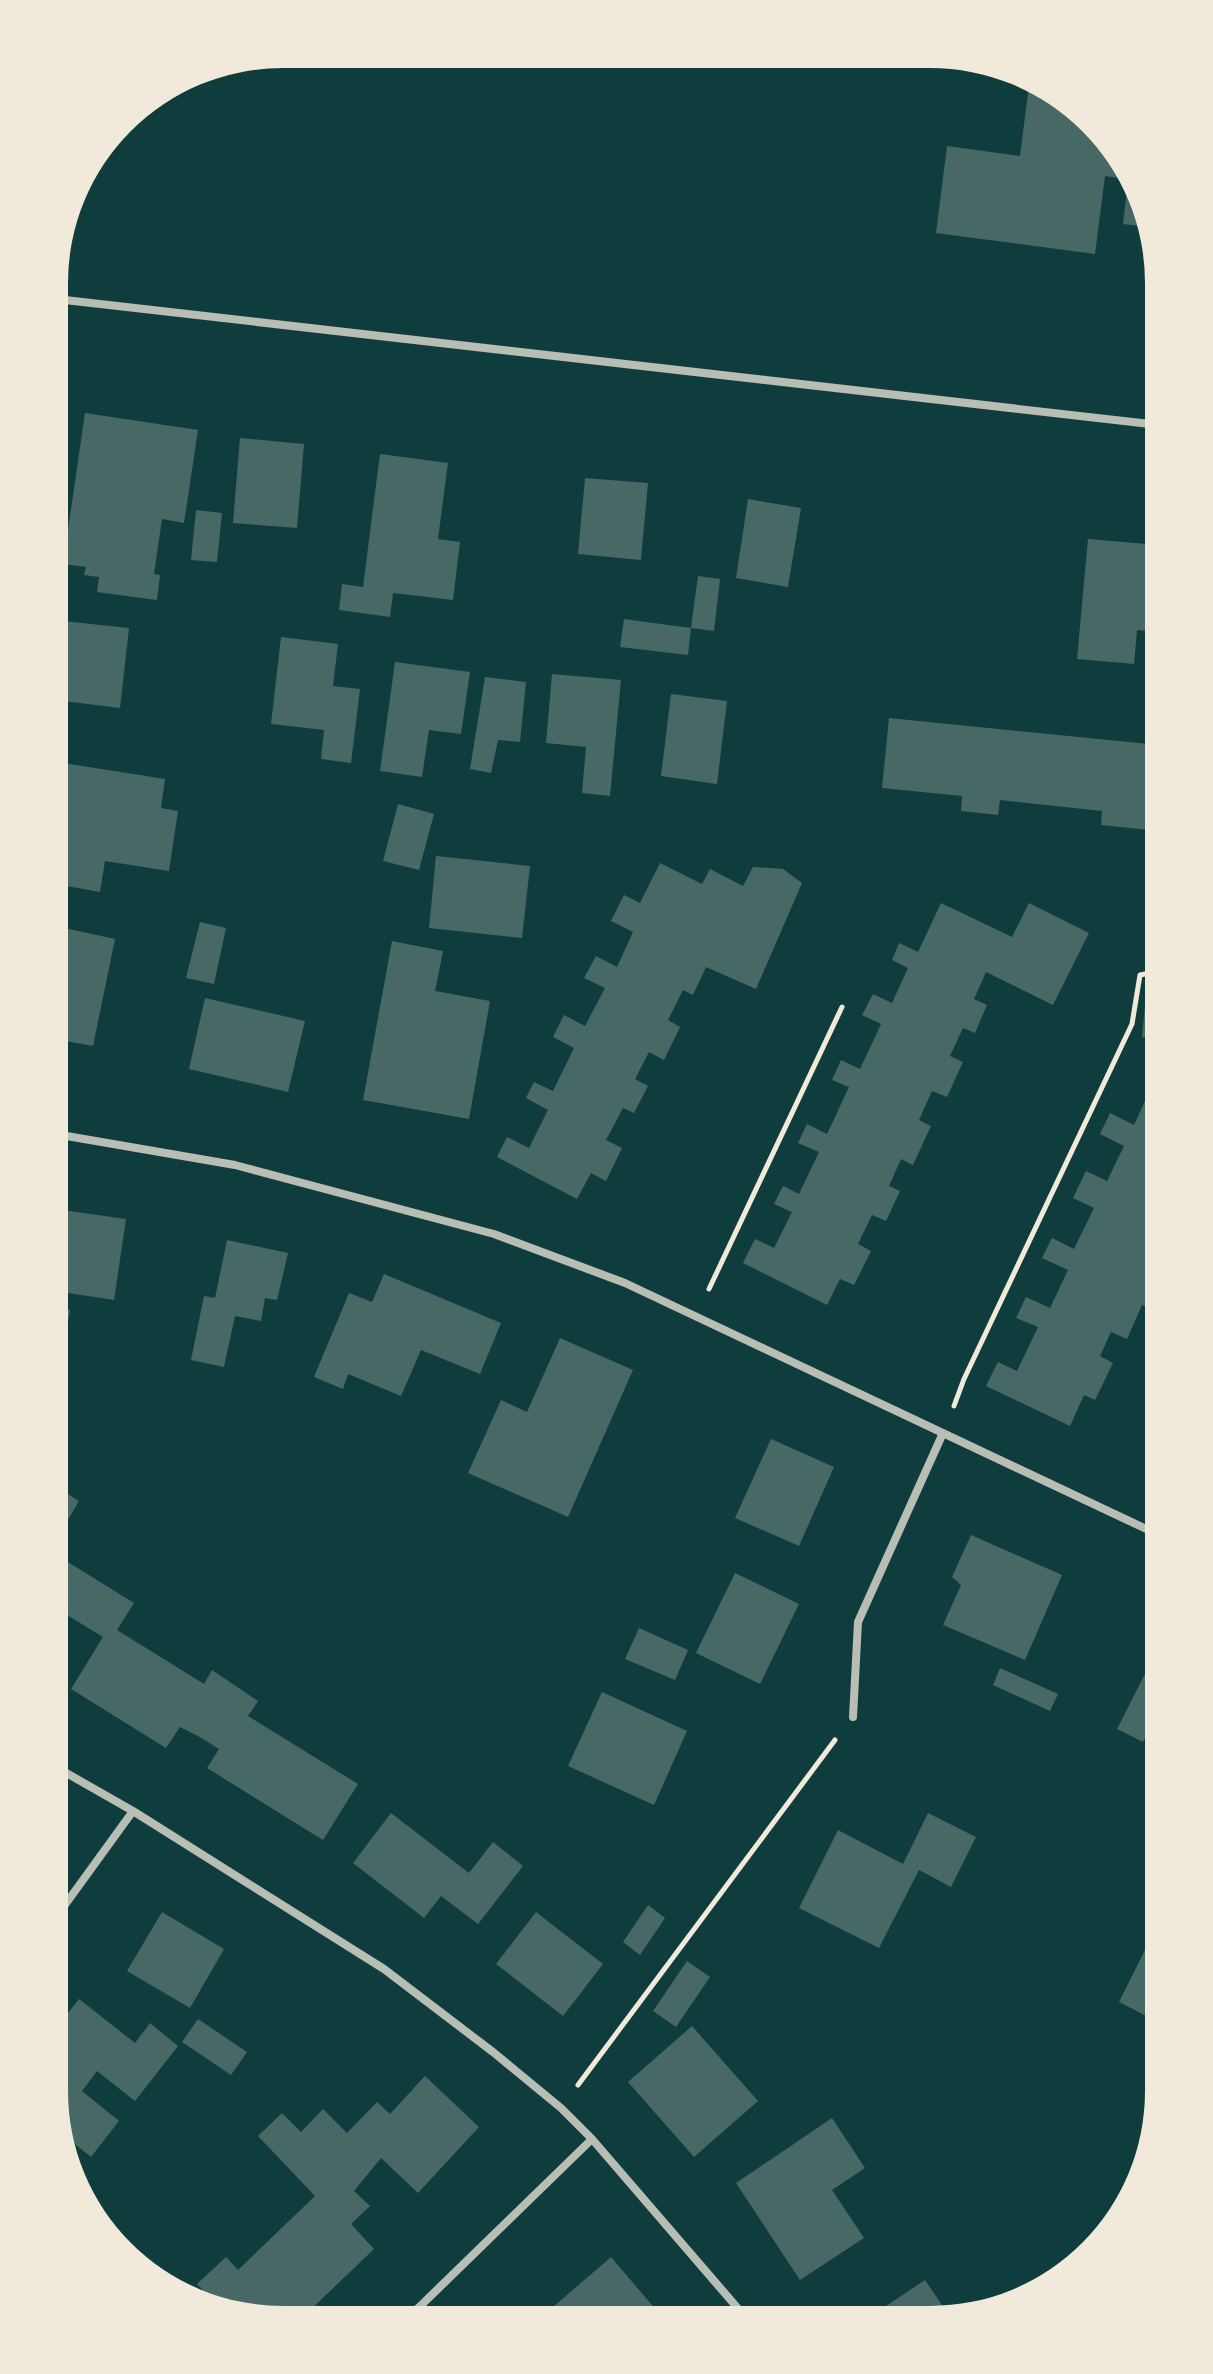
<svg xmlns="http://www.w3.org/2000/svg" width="1213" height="2374" viewBox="0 0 1213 2374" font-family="Karla,sans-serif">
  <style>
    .building { fill: #486865 }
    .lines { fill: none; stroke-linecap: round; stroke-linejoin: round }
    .path { stroke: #f1e9da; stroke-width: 5 }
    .minor { stroke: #b8beb3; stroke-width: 8 }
  </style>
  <rect width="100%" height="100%" fill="#0f3d3e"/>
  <!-- building -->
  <path class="building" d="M 1029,85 L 1081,111 L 1126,179 L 1105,176 L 1095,254 L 936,233 L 947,146 L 1020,156 Z
    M 1128,181 L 1147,210 L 1150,227 L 1123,224 Z
    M 85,413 L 198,430 L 184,523 L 162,519 L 154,574 L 160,575 L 157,600 L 97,592 L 99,577 L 84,575 L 86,567 L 63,564 Z
    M 240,438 L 304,444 L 297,528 L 233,523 Z
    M 380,454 L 448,463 L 438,539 L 460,542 L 453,600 L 393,593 L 390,617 L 339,610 L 342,584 L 363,587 Z
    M 585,478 L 648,483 L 641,560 L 578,554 Z
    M 748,499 L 801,508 L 788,587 L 736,578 Z
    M 196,510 L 222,513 L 217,562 L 191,560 Z
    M 1088,539 L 1159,545 L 1159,632 L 1137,630 L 1134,664 L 1077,659 Z
    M 698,576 L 720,579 L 714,631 L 691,628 Z
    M 624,619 L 691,628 L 688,655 L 620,647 Z
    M 63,621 L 129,628 L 120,708 L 55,700 Z
    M 281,637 L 338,644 L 333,686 L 360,689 L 351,763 L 321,759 L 324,730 L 271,724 Z
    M 395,662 L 470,672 L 461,734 L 429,730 L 422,777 L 380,771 Z
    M 552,674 L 621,680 L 610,796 L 582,793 L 586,747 L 546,743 Z
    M 485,677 L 526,682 L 520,742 L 498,740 L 491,773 L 470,769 Z
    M 671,694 L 727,701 L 717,784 L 661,776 Z
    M 889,718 L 1159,745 L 1159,831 L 1101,825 L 1102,811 L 1000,800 L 998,815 L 961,811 L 962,796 L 882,788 Z
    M 63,763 L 165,779 L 161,808 L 178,811 L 169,871 L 105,861 L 100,892 L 55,884 L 55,810 Z
    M 398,804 L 434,814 L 419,870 L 383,861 Z
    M 436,856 L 530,866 L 522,938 L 429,928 Z
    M 660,863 L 702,884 L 710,869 L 743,886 L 753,867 L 783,869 L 802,883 L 756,989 L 706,967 L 693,995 L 683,990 L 668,1020 L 680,1027 L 664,1060 L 649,1052 L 635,1079 L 648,1086 L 634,1113 L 623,1108 L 606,1140 L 622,1148 L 606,1181 L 591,1173 L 577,1199 L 497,1157 L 507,1137 L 529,1148 L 548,1110 L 526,1098 L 534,1082 L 553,1091 L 574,1048 L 553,1037 L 564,1015 L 585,1026 L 605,988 L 584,978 L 596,956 L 617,967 L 633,932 L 611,921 L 624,895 L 640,903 Z
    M 941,903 L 1012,937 L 1029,903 L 1089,933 L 1053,1005 L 986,972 L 974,999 L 987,1005 L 975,1033 L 963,1028 L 950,1056 L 963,1062 L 947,1097 L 932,1091 L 919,1120 L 931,1126 L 913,1165 L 901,1159 L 889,1186 L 900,1191 L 886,1221 L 872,1215 L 858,1244 L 871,1251 L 854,1285 L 840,1279 L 827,1305 L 743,1263 L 755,1239 L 774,1248 L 792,1212 L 774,1204 L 783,1186 L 799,1194 L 819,1152 L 798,1143 L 807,1124 L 827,1134 L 849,1087 L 832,1080 L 841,1060 L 860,1069 L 881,1024 L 862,1015 L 873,994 L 892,1003 L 908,968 L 892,960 L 899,943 L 918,952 Z
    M 200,922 L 226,928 L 214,984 L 186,978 Z
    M 55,926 L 115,939 L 93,1046 L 55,1039 Z
    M 392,941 L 443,951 L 435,991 L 490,1001 L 469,1119 L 363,1100 Z
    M 1146,994 L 1159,996 L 1159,1039 L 1142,1037 Z
    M 205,998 L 305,1021 L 288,1092 L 189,1069 Z
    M 1151,1088 L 1159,1092 L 1159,1313 L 1142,1305 L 1127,1339 L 1111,1332 L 1100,1356 L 1113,1363 L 1095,1400 L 1084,1395 L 1070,1426 L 986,1386 L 998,1362 L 1017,1371 L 1038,1327 L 1016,1318 L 1026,1297 L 1050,1308 L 1068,1270 L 1042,1258 L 1052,1238 L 1074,1249 L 1094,1208 L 1073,1198 L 1086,1171 L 1107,1181 L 1124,1146 L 1100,1134 L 1110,1113 L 1134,1125 Z
    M 55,1209 L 126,1219 L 114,1300 L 55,1291 Z
    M 227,1240 L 288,1253 L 277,1300 L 265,1298 L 261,1321 L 235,1316 L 224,1367 L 191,1360 L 204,1296 L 215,1298 Z
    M 384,1274 L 501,1323 L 480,1374 L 421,1350 L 401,1396 L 348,1374 L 343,1389 L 314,1377 L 349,1293 L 372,1302 Z
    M 55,1307 L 70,1310 L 65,1340 L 55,1339 Z
    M 560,1338 L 633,1370 L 568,1517 L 468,1473 L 501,1400 L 527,1412 Z
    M 771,1439 L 834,1467 L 799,1546 L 735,1518 Z
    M 55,1486 L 79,1501 L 55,1542 Z
    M 971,1535 L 1062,1575 L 1025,1660 L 943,1625 L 961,1585 L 952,1577 Z
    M 55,1554 L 134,1603 L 117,1630 L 204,1684 L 212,1670 L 258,1701 L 248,1716 L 358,1784 L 323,1840 L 207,1768 L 219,1749 L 198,1736 L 180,1727 L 166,1748 L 71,1689 L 103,1637 L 62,1612 L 54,1625 Z
    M 735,1573 L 799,1604 L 760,1684 L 696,1653 Z
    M 639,1628 L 688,1650 L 675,1680 L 625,1659 Z
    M 1152,1660 L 1159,1664 L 1159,1733 L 1150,1728 L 1143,1742 L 1117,1729 Z
    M 1000,1668 L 1058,1694 L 1050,1711 L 993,1685 Z
    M 602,1692 L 687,1731 L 654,1805 L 568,1766 Z
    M 391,1813 L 469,1873 L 493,1842 L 523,1866 L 478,1924 L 441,1896 L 424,1918 L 353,1863 Z
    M 928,1813 L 976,1837 L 951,1887 L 919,1870 L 879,1948 L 799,1908 L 838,1830 L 903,1864 Z
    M 648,1905 L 665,1918 L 640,1955 L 623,1942 Z
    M 162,1912 L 224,1949 L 190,2008 L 127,1971 Z
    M 536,1912 L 603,1964 L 563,2016 L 496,1964 Z
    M 1152,1936 L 1159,1939 L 1158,2022 L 1119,2002 Z
    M 687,1961 L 710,1977 L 676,2027 L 653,2011 Z
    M 79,1999 L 135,2043 L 150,2023 L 178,2046 L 135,2101 L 97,2071 L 82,2091 L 119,2121 L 91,2157 L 61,2133 L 55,2096 L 61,2088 L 54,2083 L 54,2031 Z
    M 198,2019 L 247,2052 L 231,2075 L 182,2042 Z
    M 692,2026 L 758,2101 L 694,2157 L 628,2082 Z
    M 425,2076 L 479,2127 L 418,2193 L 381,2158 L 354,2191 L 370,2206 L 351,2224 L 374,2249 L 302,2318 L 253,2318 L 210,2298 L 197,2284 L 226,2257 L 238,2270 L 315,2196 L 258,2136 L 282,2113 L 301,2132 L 323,2109 L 347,2133 L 377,2102 L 390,2114 Z
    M 832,2118 L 865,2168 L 832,2190 L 864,2238 L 800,2280 L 736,2183 Z
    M 611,2257 L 663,2318 L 661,2319 L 539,2319 Z
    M 925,2280 L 950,2317 L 930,2320 L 865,2320 Z"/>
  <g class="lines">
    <!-- path -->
    <path class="path" d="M 709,1289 L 842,1007
      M 954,1406 L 964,1379 L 1132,1024 L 1140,975 L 1155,972
      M 578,2085 L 835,1740"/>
    <!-- minor -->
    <path class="minor" d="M 56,299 L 1159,425
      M 55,1134 L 235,1165 L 494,1234 L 625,1283 L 1159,1535
      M 853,1717 L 858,1622 L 943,1433
      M 54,1766 L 133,1811 L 384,1969 L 493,2052 L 561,2108 L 592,2139 L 747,2319
      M 54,1920 L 133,1811
      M 408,2318 L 592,2139"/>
  </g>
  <!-- crop -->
  <path d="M0 0H1213V2374H0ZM283 68H930A215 215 0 0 1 1145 283V2091A215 215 0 0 1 930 2306H283A215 215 0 0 1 68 2091V283A215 215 0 0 1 283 68Z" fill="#f1e9da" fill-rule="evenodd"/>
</svg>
